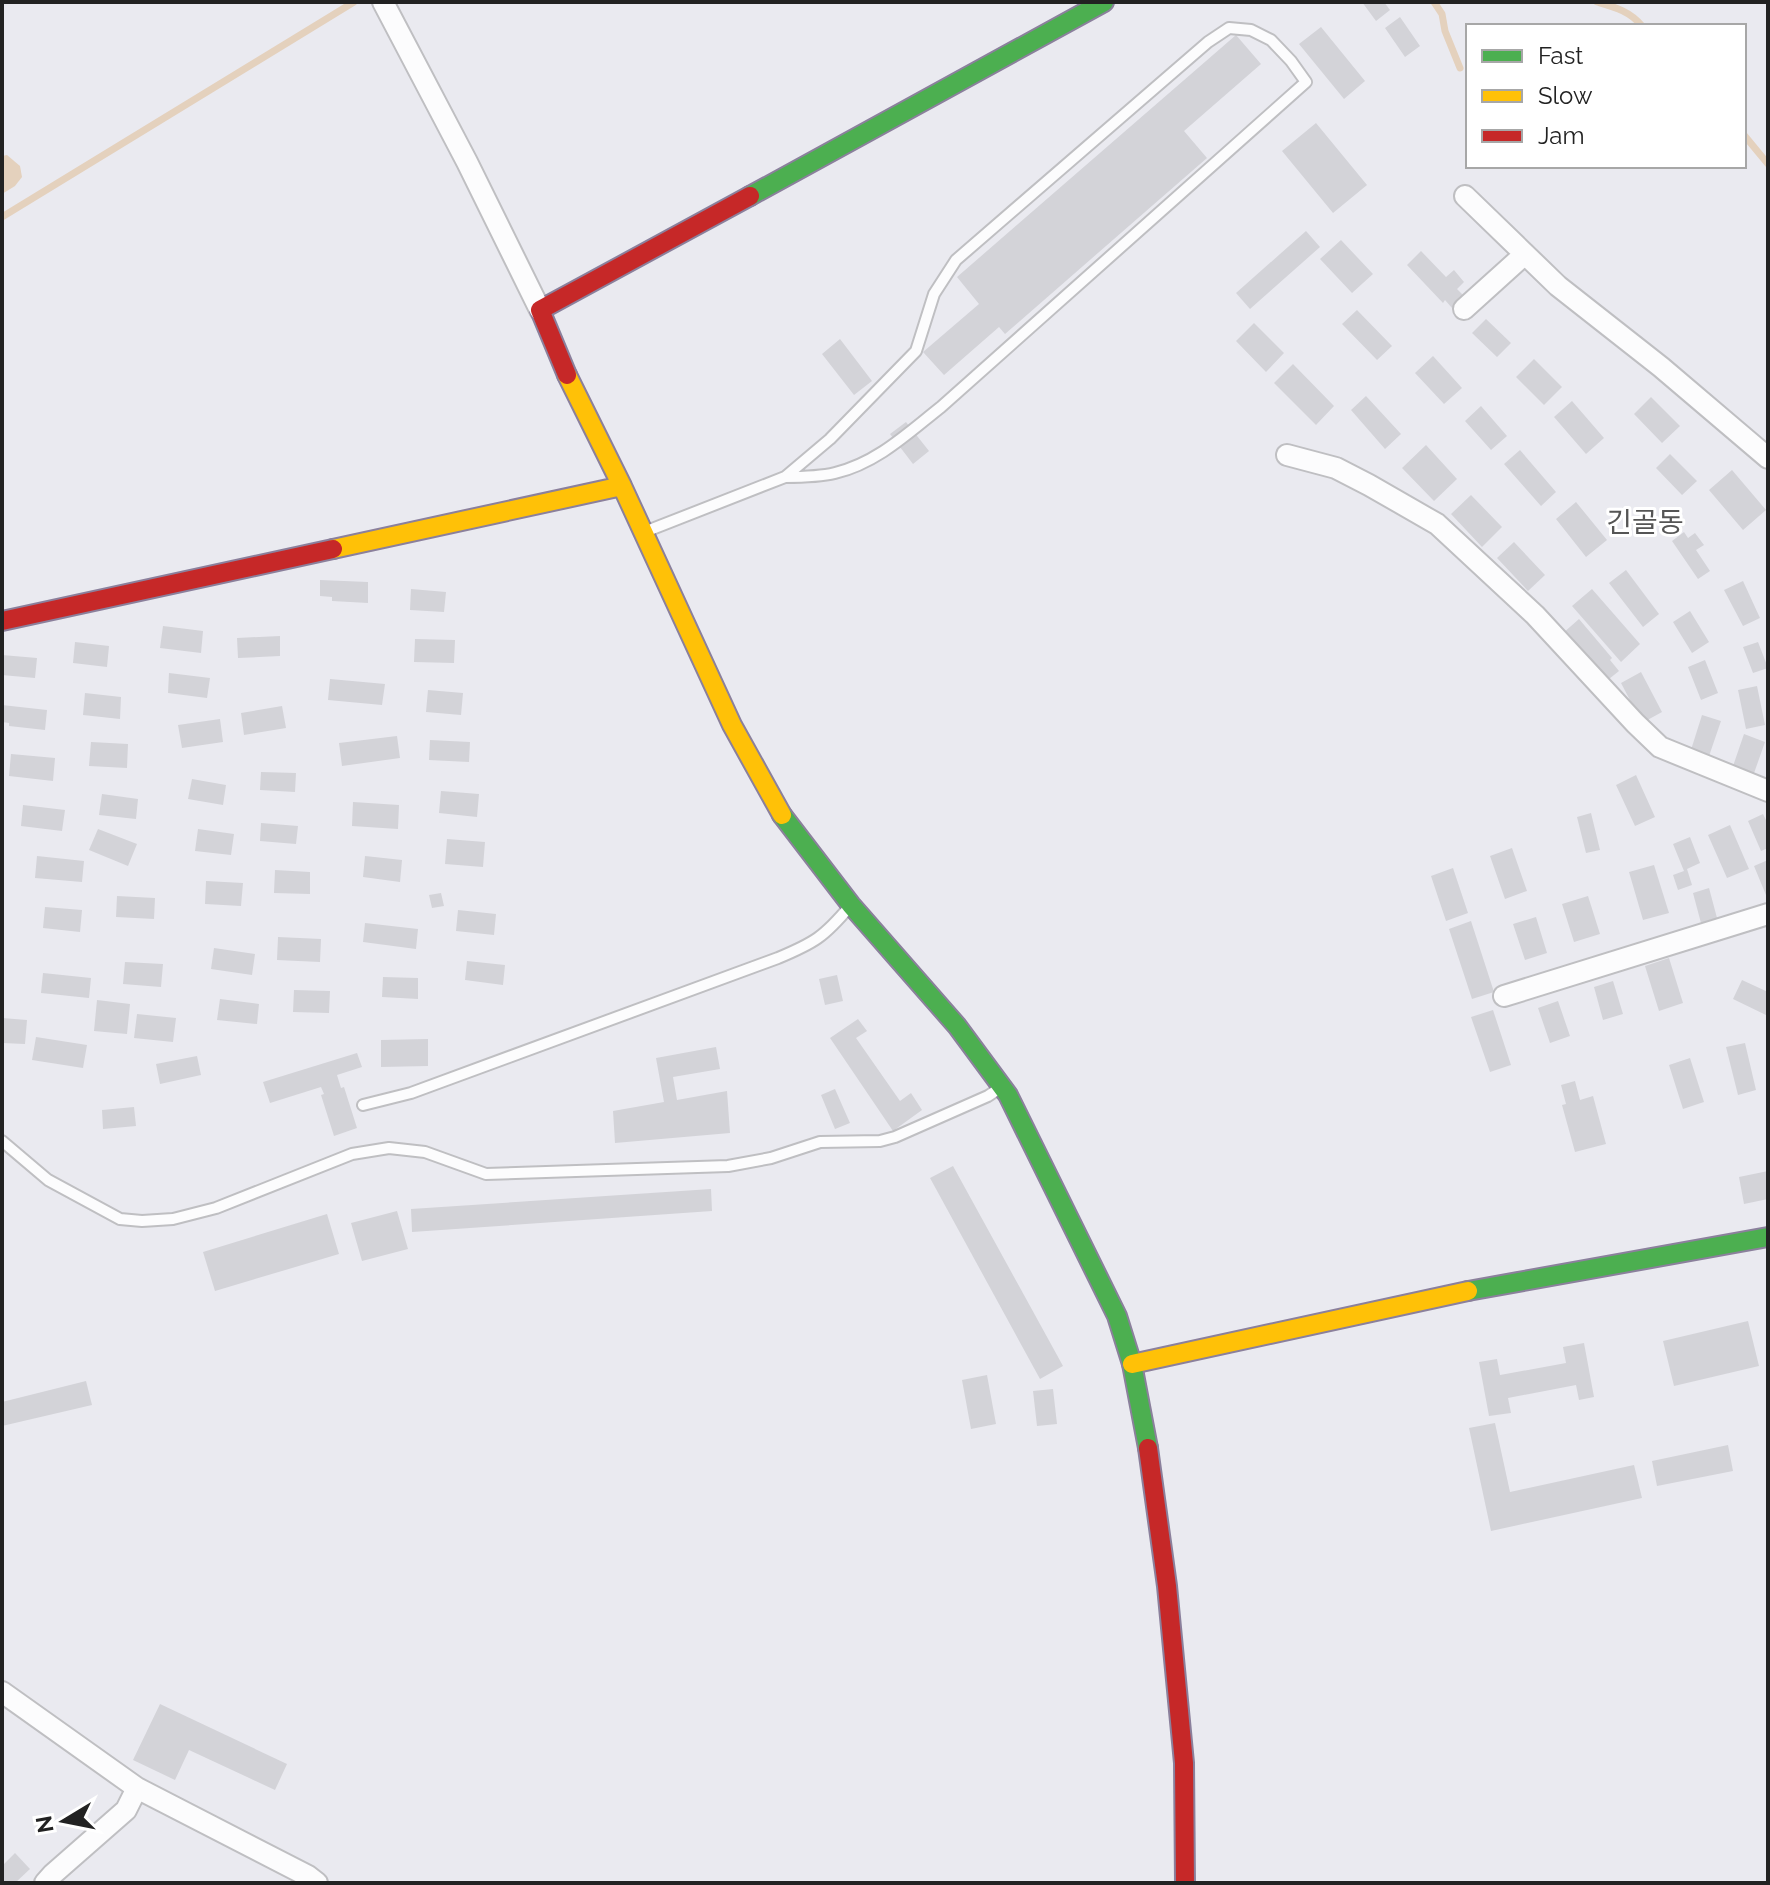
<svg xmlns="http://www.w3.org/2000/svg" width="1770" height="1885" viewBox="0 0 1770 1885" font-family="Raleway,'Noto Sans KR',sans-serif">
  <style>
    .water { fill: #e4d1bd }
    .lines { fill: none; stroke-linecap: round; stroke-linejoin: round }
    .stream { stroke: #e4d1bd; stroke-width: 7 }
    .building { fill: #d3d3d8 }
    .lane-casing { stroke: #bfbfc2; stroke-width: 14 }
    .street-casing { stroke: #bfbfc2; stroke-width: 24 }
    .fast-casing { stroke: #8b809c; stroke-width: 22 }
    .slow-casing { stroke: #8b809c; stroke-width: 22 }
    .jam-casing { stroke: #8b809c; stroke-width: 22 }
    .lane { stroke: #fcfcfd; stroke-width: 10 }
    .street { stroke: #fcfcfd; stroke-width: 20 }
    .fast { stroke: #4caf50; stroke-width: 18 }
    .slow { stroke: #ffc107; stroke-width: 18 }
    .jam { stroke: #c62828; stroke-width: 18 }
    .labels { text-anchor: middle; stroke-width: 6; stroke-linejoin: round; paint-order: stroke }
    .quarter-label { font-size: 28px; fill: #555; stroke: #fff }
  </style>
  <rect width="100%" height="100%" fill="#eaeaf0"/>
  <!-- water -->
  <path class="water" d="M 7,155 L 20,166 L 22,177 L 15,186 L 2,194 L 2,156 Z"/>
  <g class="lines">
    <!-- stream -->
    <path class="stream" d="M 1434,2 L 1442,14 L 1445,31 L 1460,68
      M 1597,2 C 1614,7 1630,11 1642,26
      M 1744,135 L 1768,164
      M 2,217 L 354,2"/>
  </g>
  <!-- building -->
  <path class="building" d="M 1362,2 L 1384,2 L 1390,10 L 1376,21 Z
    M 1400,17 L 1420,46 L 1405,57 L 1385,28 Z
    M 1321,27 L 1365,81 L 1344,99 L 1299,44 Z
    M 1236,35 L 1261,64 L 1184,131 L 1207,158 L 1005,334 L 999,327 L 944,375 L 923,352 L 979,304 L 957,277 Z
    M 1316,123 L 1367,185 L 1333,213 L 1282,151 Z
    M 1306,231 L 1320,247 L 1250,309 L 1236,293 Z
    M 1341,240 L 1373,274 L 1352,293 L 1320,259 Z
    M 1421,251 L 1446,277 L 1454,270 L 1464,282 L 1457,289 L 1464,296 L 1452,308 L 1445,300 L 1443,303 L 1407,265 Z
    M 1357,310 L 1392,346 L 1377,360 L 1342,324 Z
    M 1486,319 L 1511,343 L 1497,357 L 1472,333 Z
    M 1254,323 L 1284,353 L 1266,372 L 1236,341 Z
    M 840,339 L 872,381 L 854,395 L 822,354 Z
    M 1433,356 L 1462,388 L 1444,404 L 1415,373 Z
    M 1534,359 L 1562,387 L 1544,405 L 1516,377 Z
    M 1293,364 L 1334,406 L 1316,425 L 1274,383 Z
    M 1366,396 L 1401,434 L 1385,449 L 1351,410 Z
    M 1651,397 L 1680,426 L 1662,443 L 1634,414 Z
    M 1572,401 L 1604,438 L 1586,454 L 1554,417 Z
    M 1481,406 L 1507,436 L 1491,450 L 1465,421 Z
    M 906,422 L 929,451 L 913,464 L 890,434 Z
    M 1426,445 L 1457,479 L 1434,501 L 1402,468 Z
    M 1520,450 L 1556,492 L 1541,506 L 1504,464 Z
    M 1670,454 L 1697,481 L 1682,495 L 1656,468 Z
    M 1732,470 L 1766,510 L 1743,530 L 1709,490 Z
    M 1471,495 L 1502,527 L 1482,547 L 1451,514 Z
    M 1576,502 L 1607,540 L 1586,557 L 1556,519 Z
    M 1684,532 L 1688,538 L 1695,533 L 1704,545 L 1696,550 L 1710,571 L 1698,579 L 1672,541 Z
    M 1514,542 L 1545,575 L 1528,591 L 1497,558 Z
    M 1626,570 L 1659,614 L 1643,627 L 1609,583 Z
    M 320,580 L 368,582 L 368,603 L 332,601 L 332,597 L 320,596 Z
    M 1743,581 L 1760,618 L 1743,626 L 1724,590 Z
    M 411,589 L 446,592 L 444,612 L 410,610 Z
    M 1592,589 L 1640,644 L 1621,662 L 1572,606 Z
    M 1690,611 L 1709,642 L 1692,653 L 1673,622 Z
    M 1579,619 L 1612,658 L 1610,660 L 1619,671 L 1609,679 L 1600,668 L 1595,673 L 1562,634 Z
    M 163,626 L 203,631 L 201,653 L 160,648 Z
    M 280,636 L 280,656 L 238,658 L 237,638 Z
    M 415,639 L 455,640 L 454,663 L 414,662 Z
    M 75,642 L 109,646 L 107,667 L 73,663 Z
    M 1758,642 L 1768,668 L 1753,673 L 1743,647 Z
    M 2,655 L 37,658 L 35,678 L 2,675 Z
    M 1705,660 L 1718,693 L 1701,700 L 1688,667 Z
    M 1641,672 L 1662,712 L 1642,723 L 1621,683 Z
    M 169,673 L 210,678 L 207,698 L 168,693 Z
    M 330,679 L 385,684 L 382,705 L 328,700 Z
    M 1757,686 L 1765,725 L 1746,729 L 1738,690 Z
    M 428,690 L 463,693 L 461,715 L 426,712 Z
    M 85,693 L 121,697 L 120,719 L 83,715 Z
    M 2,705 L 47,710 L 45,730 L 9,726 L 9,723 L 2,722 Z
    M 282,706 L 286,728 L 244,735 L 241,713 Z
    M 1702,715 L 1721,721 L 1708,759 L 1690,753 Z
    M 220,719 L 223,742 L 182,748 L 178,725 Z
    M 1744,734 L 1765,742 L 1753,776 L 1732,769 Z
    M 397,736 L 400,758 L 342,766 L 339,743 Z
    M 430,740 L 470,742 L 469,762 L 429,760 Z
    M 91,742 L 128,744 L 127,768 L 89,766 Z
    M 11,754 L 55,758 L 53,781 L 9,776 Z
    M 261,772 L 296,773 L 295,792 L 260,790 Z
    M 1636,775 L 1655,817 L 1635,826 L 1616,785 Z
    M 192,779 L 226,785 L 223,805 L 188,799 Z
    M 441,791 L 479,794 L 477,817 L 439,813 Z
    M 102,794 L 138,799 L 136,819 L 99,815 Z
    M 353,802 L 399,805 L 398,829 L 352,826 Z
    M 23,805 L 65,810 L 62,831 L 21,826 Z
    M 1591,813 L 1600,850 L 1586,853 L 1577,817 Z
    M 1763,814 L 1768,824 L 1768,848 L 1761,851 L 1748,821 Z
    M 261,823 L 298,826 L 296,844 L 260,841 Z
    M 1730,825 L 1749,869 L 1727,878 L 1708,835 Z
    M 98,829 L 137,844 L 128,866 L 89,850 Z
    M 198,829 L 234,834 L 231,855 L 195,851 Z
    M 1690,837 L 1700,863 L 1687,869 L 1692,885 L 1678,890 L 1673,875 L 1684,871 L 1673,844 Z
    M 447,839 L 485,842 L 483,867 L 445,864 Z
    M 1512,848 L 1527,891 L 1505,899 L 1490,856 Z
    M 37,856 L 84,861 L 82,882 L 35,878 Z
    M 365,856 L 402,860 L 400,882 L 363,877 Z
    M 1768,860 L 1768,900 L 1754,866 Z
    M 1654,865 L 1669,913 L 1643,920 L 1629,872 Z
    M 1453,868 L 1468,913 L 1446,921 L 1431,876 Z
    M 275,870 L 310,872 L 310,894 L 274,893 Z
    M 206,881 L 243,883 L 241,906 L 205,904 Z
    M 1709,888 L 1717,918 L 1701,923 L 1693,893 Z
    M 441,893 L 444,906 L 432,908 L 429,895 Z
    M 117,896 L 155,898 L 154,919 L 116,917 Z
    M 1588,896 L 1600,934 L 1574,942 L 1562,904 Z
    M 45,907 L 82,910 L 80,932 L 43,928 Z
    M 458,910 L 496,914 L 494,935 L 456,931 Z
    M 1536,917 L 1547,953 L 1525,960 L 1513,924 Z
    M 1471,921 L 1494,992 L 1472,999 L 1449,929 Z
    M 365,923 L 418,929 L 416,949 L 363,942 Z
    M 278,937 L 321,939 L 320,962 L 277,960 Z
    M 214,948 L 255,954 L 252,975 L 211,969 Z
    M 1669,958 L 1683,1003 L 1659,1011 L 1645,966 Z
    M 467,961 L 505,965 L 503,985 L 465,980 Z
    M 125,962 L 163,964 L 161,987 L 123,984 Z
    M 43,973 L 91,978 L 89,998 L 41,993 Z
    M 837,975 L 843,1001 L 825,1005 L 819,979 Z
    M 383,977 L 418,978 L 418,999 L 382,997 Z
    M 1742,980 L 1768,992 L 1768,1016 L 1733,999 Z
    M 1613,981 L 1623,1014 L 1603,1020 L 1594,987 Z
    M 294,990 L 330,991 L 329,1013 L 293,1012 Z
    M 220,999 L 259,1004 L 257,1024 L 217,1020 Z
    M 97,1000 L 130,1004 L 127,1034 L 94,1031 Z
    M 1558,1001 L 1570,1036 L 1550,1043 L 1538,1008 Z
    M 1493,1010 L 1511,1065 L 1490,1072 L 1471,1017 Z
    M 137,1014 L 176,1018 L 173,1042 L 134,1038 Z
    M 2,1018 L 27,1020 L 25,1044 L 2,1043 Z
    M 858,1019 L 867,1031 L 856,1038 L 900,1101 L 911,1093 L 922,1110 L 893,1131 L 830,1038 Z
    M 36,1037 L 87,1045 L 83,1068 L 32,1060 Z
    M 428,1039 L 428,1066 L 381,1067 L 381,1040 Z
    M 1745,1043 L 1756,1090 L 1738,1095 L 1726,1047 Z
    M 716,1047 L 720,1069 L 673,1077 L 677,1100 L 727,1091 L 730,1133 L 615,1143 L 613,1111 L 664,1102 L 656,1058 Z
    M 357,1053 L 362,1067 L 337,1075 L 341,1088 L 344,1087 L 357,1128 L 334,1136 L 321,1095 L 324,1094 L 321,1087 L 270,1103 L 263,1082 Z
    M 197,1056 L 201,1075 L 160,1084 L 156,1064 Z
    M 1690,1058 L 1704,1102 L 1683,1109 L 1669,1065 Z
    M 1575,1081 L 1580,1100 L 1593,1096 L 1606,1144 L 1575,1152 L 1562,1105 L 1566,1104 L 1561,1085 Z
    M 835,1089 L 850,1123 L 835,1129 L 821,1095 Z
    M 134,1107 L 136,1126 L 103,1129 L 102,1110 Z
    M 953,1166 L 1063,1366 L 1040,1379 L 930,1178 Z
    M 1768,1171 L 1768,1199 L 1744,1204 L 1739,1177 Z
    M 711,1189 L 712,1211 L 412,1232 L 411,1209 Z
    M 397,1211 L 408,1249 L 362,1261 L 351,1223 Z
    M 327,1214 L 339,1254 L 215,1291 L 203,1252 Z
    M 1748,1321 L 1759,1366 L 1674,1386 L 1663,1341 Z
    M 1584,1343 L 1594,1397 L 1579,1400 L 1576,1385 L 1508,1398 L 1511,1413 L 1489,1416 L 1479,1362 L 1497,1359 L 1500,1375 L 1566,1363 L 1563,1347 Z
    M 987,1375 L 996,1424 L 971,1429 L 962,1380 Z
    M 86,1381 L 92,1405 L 2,1426 L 2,1402 Z
    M 1053,1389 L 1057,1424 L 1037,1426 L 1033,1391 Z
    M 1495,1423 L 1510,1492 L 1634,1465 L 1642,1498 L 1491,1531 L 1469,1428 Z
    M 1728,1445 L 1733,1471 L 1657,1486 L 1652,1461 Z
    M 160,1704 L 287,1764 L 275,1790 L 189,1750 L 175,1780 L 133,1760 Z
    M 15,1853 L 30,1869 L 15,1883 L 2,1883 L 2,1866 Z"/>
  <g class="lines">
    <!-- lane casing -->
    <g class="lane-casing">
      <path id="lane" d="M 647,531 L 785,477 L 830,439 L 916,351 L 934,294 L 956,260 L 1208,42 L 1229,28 L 1251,30 L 1271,40 L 1291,61 L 1306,82 L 941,407 C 908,433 877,463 835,473 C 819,477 801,477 785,477
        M 363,1105 L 411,1093 L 778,958 C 814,943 824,937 850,906
        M 2,1141 L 48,1180 L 120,1219 L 142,1221 L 173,1219 L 216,1208 L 352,1154 L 389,1148 L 425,1152 L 486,1174 L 728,1166 L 771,1158 L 820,1142 L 880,1141 L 895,1137 L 988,1096 L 1000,1088"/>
    </g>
    <!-- street casing -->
    <g class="street-casing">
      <path id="street" d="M 383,2 L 467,162 L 540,310
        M 1465,196 L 1558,286 L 1661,367 L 1768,458
        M 1464,309 L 1525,254
        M 1287,455 L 1336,468 L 1369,485 L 1437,524 L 1535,615 L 1635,723 L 1660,747 L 1768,791
        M 1504,996 L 1768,914
        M 2,1692 L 137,1788 L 308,1876 L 317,1883
        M 45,1883 L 53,1874 L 126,1810 L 137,1788"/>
    </g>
    <!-- fast casing -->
    <g class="fast-casing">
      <path id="fast" d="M 750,196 L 1104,2
        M 782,815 L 851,905 L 957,1026 L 1008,1095 L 1117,1316 L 1132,1364 L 1148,1448
        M 1468,1291 L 1768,1237"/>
    </g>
    <!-- slow casing -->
    <g class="slow-casing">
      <path id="slow" d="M 567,375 L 622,486 L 732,725 L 782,815
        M 333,549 L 622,486
        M 1132,1364 L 1468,1291"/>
    </g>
    <!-- jam casing -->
    <g class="jam-casing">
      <path id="jam" d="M 567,375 L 540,310 L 750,196
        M 2,621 L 333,549
        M 1148,1448 L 1167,1586 L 1184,1763 L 1185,1883"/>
    </g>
    <!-- lane -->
    <use href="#lane" class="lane"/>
    <!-- street -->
    <use href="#street" class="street"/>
    <!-- fast -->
    <use href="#fast" class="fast"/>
    <!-- slow -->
    <use href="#slow" class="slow"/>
    <!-- jam -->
    <use href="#jam" class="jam"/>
  </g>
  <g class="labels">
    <!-- quarter labels -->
    <g class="quarter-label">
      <text x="1645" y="532">긴골동</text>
    </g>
  </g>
  <!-- border -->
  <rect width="1770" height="1885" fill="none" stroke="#222222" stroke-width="8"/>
  <!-- legend -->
  <rect x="1466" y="24" width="280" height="144" fill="#ffffff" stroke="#a7a7a7" stroke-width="2"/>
  <rect x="1482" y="50" width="40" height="12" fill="#4caf50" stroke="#a7a7a7" stroke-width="2"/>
  <text x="1538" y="64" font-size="24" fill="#222222">Fast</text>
  <rect x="1482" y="90" width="40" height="12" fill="#ffc107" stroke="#a7a7a7" stroke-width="2"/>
  <text x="1538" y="104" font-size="24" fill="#222222">Slow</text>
  <rect x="1482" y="130" width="40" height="12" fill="#c62828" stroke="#a7a7a7" stroke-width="2"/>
  <text x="1538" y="144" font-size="24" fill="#222222">Jam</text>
  <!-- north arrow -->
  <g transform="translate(64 1821) rotate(260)" stroke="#ffffff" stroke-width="6" paint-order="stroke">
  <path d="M0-6L14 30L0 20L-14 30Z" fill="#222222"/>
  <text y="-12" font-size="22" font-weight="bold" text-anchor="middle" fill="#222222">N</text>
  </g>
</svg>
